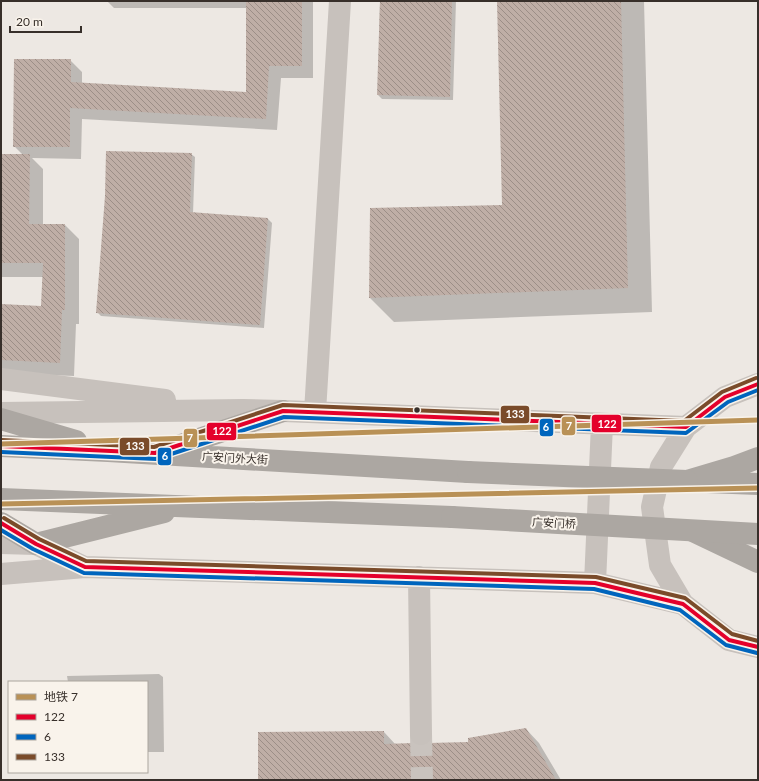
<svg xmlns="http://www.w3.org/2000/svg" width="759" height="781" viewBox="0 0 759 781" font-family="Lato,'Noto Sans SC',sans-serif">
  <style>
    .shadow { fill: #0003 }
    .building { fill: url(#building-back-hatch) }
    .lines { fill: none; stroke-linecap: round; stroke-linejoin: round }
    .minor-tunnel { stroke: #c9c3be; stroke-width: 22; stroke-dasharray: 22 11; stroke-linecap: butt }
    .minor { stroke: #c7c1bc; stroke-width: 22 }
    .highway { stroke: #aca7a2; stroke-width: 22 }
    .highway-bridge { stroke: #aca7a2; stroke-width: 22 }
    .bus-1-casing { stroke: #f9f3eb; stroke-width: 7 }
    .bus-2-casing { stroke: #f9f3eb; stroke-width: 7 }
    .bus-3-casing { stroke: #f9f3eb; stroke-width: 7 }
    .bus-1 { stroke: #e4002b; stroke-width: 4 }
    .bus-2 { stroke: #0065bd; stroke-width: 4 }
    .bus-3 { stroke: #7a4b2a; stroke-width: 4 }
    .metro-1-casing { stroke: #f9f3eb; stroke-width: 8 }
    .metro-1 { stroke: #b99156; stroke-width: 5 }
    .bus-dot { fill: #372f2a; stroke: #f9f3eb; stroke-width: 1.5 }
    .labels { text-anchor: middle; stroke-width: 4; stroke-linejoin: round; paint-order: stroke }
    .street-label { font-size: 11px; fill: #372f2a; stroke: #f9f3eb }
    .line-badge { stroke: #f9f3eb; stroke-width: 1.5 }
    .badge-label { font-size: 11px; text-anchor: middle; font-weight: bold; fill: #fff }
  </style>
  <defs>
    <pattern id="building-back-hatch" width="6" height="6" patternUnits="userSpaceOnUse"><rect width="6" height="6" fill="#bfaea6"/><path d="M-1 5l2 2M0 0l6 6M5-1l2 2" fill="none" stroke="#9c8e87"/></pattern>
  </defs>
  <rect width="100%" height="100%" fill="#ede8e3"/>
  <!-- shadow -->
  <path class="shadow" d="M 107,1 L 313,1 L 313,78 L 281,78 L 277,130 L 82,119 L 81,159 L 32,158 L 43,169 L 43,225 L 65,225 L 79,239 L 79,324 L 76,324 L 74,376 L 1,373 L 1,305 L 42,307 L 43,277 L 1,277 L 1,155 L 23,155 L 14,146 L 70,60 L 82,72 L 82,84 L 247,93 L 247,8 L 114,8 Z
    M 380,1 L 456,1 L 453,100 L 382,99 L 378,95 Z
    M 498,1 L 644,1 L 652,312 L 394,322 L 370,298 L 503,206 Z
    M 191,154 L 195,157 L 193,214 L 268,219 L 272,223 L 264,328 L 101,316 L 97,312 Z
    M 159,674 L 163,677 L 164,752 L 147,752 L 147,682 L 68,682 L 67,676 Z
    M 526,729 L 539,743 L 561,780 L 259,780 L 384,732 L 396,745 L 422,748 L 469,743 Z"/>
  <!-- building -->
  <path class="building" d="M 246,1 L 302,1 L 302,66 L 269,66 L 266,119 L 70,108 L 70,147 L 13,147 L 14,59 L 71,59 L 71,82 L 246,92 Z
    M 380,1 L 452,1 L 450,97 L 377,95 Z
    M 497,1 L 621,1 L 628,288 L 369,298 L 370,208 L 502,205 Z
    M 106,151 L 192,153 L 190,212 L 268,218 L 260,325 L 96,313 L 105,196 Z
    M 1,154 L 30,154 L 29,224 L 65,224 L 65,310 L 62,310 L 60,363 L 1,360 L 1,304 L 41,306 L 43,263 L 1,263 Z
    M 526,728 L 556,780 L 258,780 L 258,732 L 384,731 L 384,744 L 413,743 L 422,746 L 429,743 L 468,742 L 468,738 Z"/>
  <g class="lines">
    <!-- minor-tunnel -->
    <path class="minor-tunnel" d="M 421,734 L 422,780"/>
    <!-- minor -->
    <path class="minor" d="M 1,379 L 165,400
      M 758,384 L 725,397 L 686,427 L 661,467 L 652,507 L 660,565 L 683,604 L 729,640 L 758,647
      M 315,412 L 340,1
      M 1,413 L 243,410 L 283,411 L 686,427
      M 1,543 L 36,544 L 84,567
      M 1,574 L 85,567 L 595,583 L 683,604
      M 419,577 L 421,734
      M 595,583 L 602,424"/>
    <!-- highway -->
    <path class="highway" d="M 1,419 L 76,441
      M 1,446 L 108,451 L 468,472
      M 166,450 L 283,411
      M 687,481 L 734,467 L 758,458
      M 707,482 L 758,484
      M 1,499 L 452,517
      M 1,523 L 36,544 L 164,512
      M 693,531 L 758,562"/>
    <!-- highway-bridge -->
    <path class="highway-bridge" d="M 468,472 L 687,481
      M 452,517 L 758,534"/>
    <!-- bus-1 casing -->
    <g class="bus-1-casing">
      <path id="bus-1" d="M 1,446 L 155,453 L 283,411 L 686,427 L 725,397 L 758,384
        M 1,523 L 36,544 L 85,567 L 595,583 L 683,604 L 729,640 L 758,647"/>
    </g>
    <!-- bus-2 casing -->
    <g class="bus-2-casing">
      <path id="bus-2" d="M 1,452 L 156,459 L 284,417 L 686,433 L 728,402 L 758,390
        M 1,530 L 33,549 L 84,573 L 594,589 L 680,610 L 726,645 L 757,653"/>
    </g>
    <!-- bus-3 casing -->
    <g class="bus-3-casing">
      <path id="bus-3" d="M 1,440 L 154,447 L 283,405 L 684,421 L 722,392 L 756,378
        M 4,518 L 39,539 L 86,561 L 596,577 L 685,598 L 732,634 L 758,641"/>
    </g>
    <!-- bus-1 -->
    <use href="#bus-1" class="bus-1"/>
    <!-- bus-2 -->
    <use href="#bus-2" class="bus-2"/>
    <!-- bus-3 -->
    <use href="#bus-3" class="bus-3"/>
    <!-- metro-1 casing -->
    <g class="metro-1-casing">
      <path id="metro-1" d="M 1,444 L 758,420
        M 1,504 L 758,488"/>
    </g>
    <!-- metro-1 -->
    <use href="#metro-1" class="metro-1"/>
  </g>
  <!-- markers -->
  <circle class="bus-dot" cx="417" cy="410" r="3.5"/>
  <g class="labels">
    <!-- street labels -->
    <g class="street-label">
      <text transform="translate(235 458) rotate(3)" y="4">广安门外大街</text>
      <text transform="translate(554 523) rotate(3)" y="4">广安门桥</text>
    </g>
  </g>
  <g class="line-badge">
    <rect x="500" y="405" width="30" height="19" rx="4" fill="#7a4b2a"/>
    <rect x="591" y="414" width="31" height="19" rx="4" fill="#e4002b"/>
    <rect x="561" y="416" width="15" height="20" rx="4" fill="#b99156"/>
    <rect x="539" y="418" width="15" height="19" rx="4" fill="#0065bd"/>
    <rect x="206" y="422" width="31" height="19" rx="4" fill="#e4002b"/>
    <rect x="183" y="428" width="15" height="20" rx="4" fill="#b99156"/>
    <rect x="119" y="437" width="31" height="19" rx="4" fill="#7a4b2a"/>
    <rect x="157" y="447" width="15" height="19" rx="4" fill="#0065bd"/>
  </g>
  <g class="badge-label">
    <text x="515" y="418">133</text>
    <text x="607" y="428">122</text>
    <text x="569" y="430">7</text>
    <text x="546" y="431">6</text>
    <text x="222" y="435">122</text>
    <text x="190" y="442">7</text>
    <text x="135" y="450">133</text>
    <text x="165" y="460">6</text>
  </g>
  <!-- border -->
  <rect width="759" height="781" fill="none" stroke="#372f2a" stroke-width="4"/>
  <!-- legend -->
  <rect x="8" y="681" width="140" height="92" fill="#f9f3eb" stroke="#aba59e"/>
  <rect x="16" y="694" width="20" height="6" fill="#b99156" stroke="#aba59e"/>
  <text x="44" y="701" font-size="12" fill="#372f2a">地铁 7</text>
  <rect x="16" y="714" width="20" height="6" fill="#e4002b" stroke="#aba59e"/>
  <text x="44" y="721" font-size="12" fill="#372f2a">122</text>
  <rect x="16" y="734" width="20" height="6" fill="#0065bd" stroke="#aba59e"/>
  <text x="44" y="741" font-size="12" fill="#372f2a">6</text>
  <rect x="16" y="754" width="20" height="6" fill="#7a4b2a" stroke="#aba59e"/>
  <text x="44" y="761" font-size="12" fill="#372f2a">133</text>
  <!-- scale -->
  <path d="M10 26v6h71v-6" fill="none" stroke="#372f2a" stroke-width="2"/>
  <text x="16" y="26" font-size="12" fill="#372f2a" stroke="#f9f3eb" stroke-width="3" paint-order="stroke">20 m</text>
</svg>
